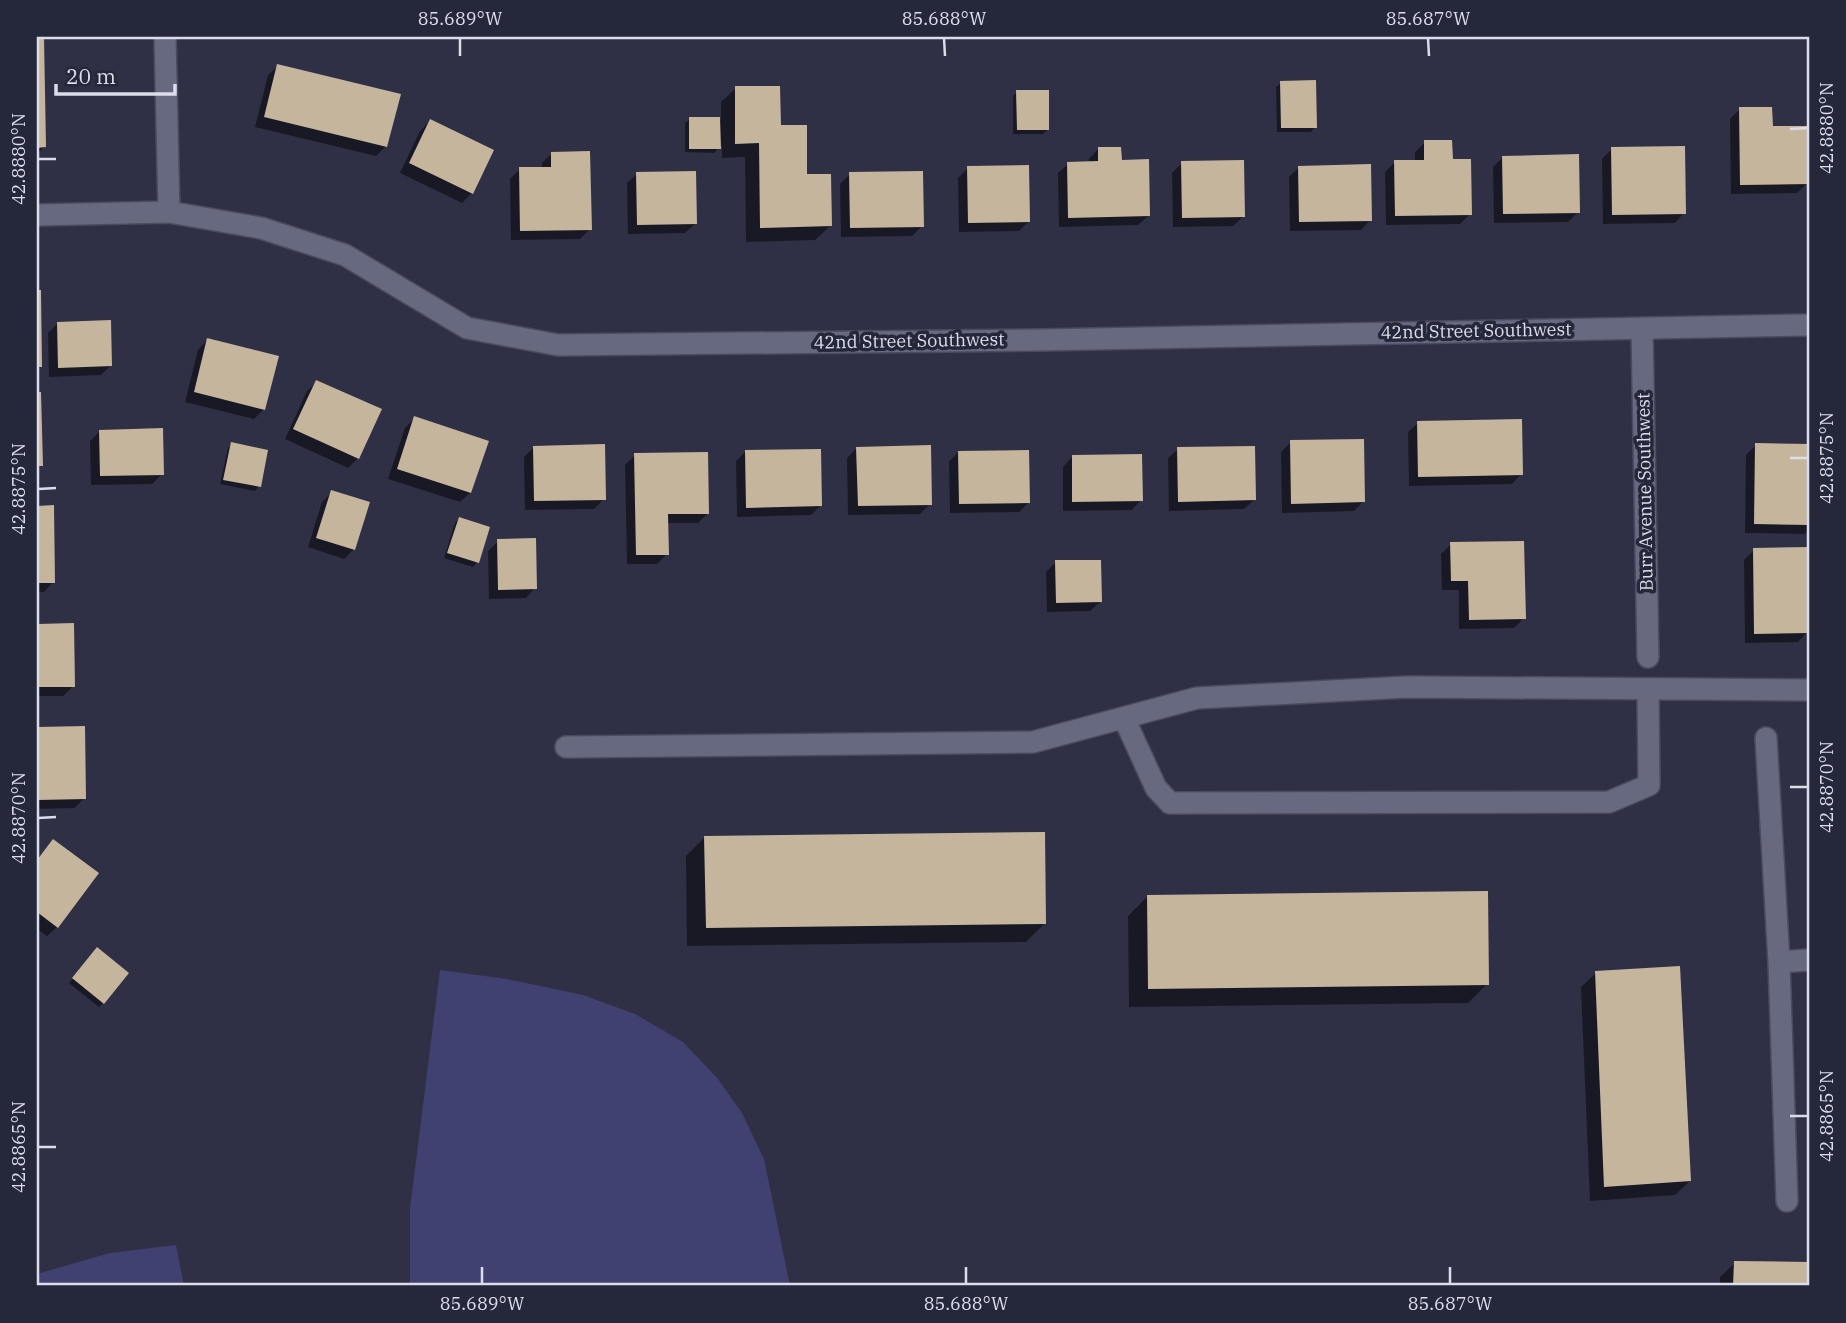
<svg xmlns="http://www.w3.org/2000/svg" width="1846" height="1323" viewBox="0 0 1846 1323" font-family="'IBM Plex Serif',serif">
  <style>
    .green { fill: #404170 }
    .shadow { fill: #0007 }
    .building { fill: #c6b59d }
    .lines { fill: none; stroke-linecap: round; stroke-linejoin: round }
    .lane-casing { stroke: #4a4b5e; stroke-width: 24 }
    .street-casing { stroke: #4a4b5e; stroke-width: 24 }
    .lane { stroke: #676981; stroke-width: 21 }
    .street { stroke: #676981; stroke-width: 21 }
    .ticks { fill: none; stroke: #dbddeb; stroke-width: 2.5 }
    .labels { text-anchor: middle; stroke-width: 7; stroke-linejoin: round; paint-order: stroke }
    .street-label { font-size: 18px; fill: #dbddeb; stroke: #25273b }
    .neatline { fill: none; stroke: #dbddeb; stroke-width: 2.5 }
    .ticks-label { font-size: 18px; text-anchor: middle; fill: #dbddeb }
  </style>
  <rect width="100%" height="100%" fill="#2f3046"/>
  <!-- green -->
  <path class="green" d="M 440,970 L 507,979 L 583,995 L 635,1014 L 683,1042 L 718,1079 L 742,1113 L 764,1159 L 790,1286 L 410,1286 L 410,1209 Z
    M 176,1245 L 184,1286 L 37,1286 L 37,1275 L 40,1273 L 110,1253 Z"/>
  <!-- shadow -->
  <path class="shadow" d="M 37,39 L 43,39 L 44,147 L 37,154 Z
    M 278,66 L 386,146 L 376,156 L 255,127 L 268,75 Z
    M 1281,83 L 1315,127 L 1311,132 L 1277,132 L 1276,87 Z
    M 736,88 L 779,127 L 805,176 L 830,226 L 815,240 L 746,242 L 745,157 L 722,158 L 722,145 L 714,153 L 685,152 L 685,123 L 690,119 L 721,119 L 721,102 Z
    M 1017,92 L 1048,129 L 1043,134 L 1013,134 L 1013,96 Z
    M 1740,109 L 1771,128 L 1807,183 L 1797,193 L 1731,194 L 1730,119 Z
    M 430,121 L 472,193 L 462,203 L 400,173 L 420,131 Z
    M 1425,142 L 1451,161 L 1470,214 L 1460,224 L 1386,225 L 1385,172 L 1395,162 L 1415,161 L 1415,152 Z
    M 1098,149 L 1120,161 L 1148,216 L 1138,225 L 1059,227 L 1058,173 L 1068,164 L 1089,163 L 1089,159 Z
    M 1612,149 L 1684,213 L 1675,223 L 1603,224 L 1602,159 Z
    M 552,153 L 590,229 L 580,239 L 511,240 L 510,179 L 520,169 L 542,169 L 542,163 Z
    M 1503,157 L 1578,212 L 1568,222 L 1494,223 L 1493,167 Z
    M 1182,163 L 1243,217 L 1233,226 L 1173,227 L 1172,173 Z
    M 1299,167 L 1370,220 L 1361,230 L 1290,231 L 1289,177 Z
    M 968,168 L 1028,222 L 1019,231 L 959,232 L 958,178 Z
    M 637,174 L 695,224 L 685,233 L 628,234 L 627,183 Z
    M 850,174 L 922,226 L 912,236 L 841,237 L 840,184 Z
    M 39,291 L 40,367 L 37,370 L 37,292 Z
    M 58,323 L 111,365 L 101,375 L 49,377 L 48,333 Z
    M 207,340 L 264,409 L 254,419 L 185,402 L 198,350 Z
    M 317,382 L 358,458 L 348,468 L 285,439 L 307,391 Z
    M 415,418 L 470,493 L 460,502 L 388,479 L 405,428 Z
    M 1418,423 L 1521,474 L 1512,484 L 1409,486 L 1408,432 Z
    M 100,431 L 162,474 L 152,484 L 91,485 L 90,441 Z
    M 1291,442 L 1363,502 L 1354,511 L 1282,513 L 1281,452 Z
    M 232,444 L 259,486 L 255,491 L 220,484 L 228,448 Z
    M 1756,445 L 1809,446 L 1809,529 L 1805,534 L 1745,533 L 1746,455 Z
    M 534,447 L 604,499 L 594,509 L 525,510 L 524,457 Z
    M 857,448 L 930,504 L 920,514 L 848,515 L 847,458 Z
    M 1178,449 L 1254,500 L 1244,509 L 1169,511 L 1168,458 Z
    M 745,452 L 820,506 L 811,515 L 737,517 L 736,461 Z
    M 958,452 L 1029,502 L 1019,512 L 950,513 L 949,462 Z
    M 635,455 L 708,513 L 698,523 L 666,523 L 667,554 L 657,564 L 627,564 L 625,465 Z
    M 1072,457 L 1141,500 L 1132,510 L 1063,511 L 1063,467 Z
    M 332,492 L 354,549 L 344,559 L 308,547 L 322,502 Z
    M 37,507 L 52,507 L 53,582 L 44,592 L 37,592 Z
    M 459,519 L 477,562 L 473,567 L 444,558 L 455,523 Z
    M 498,541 L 535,588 L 526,598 L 489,599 L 488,551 Z
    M 1451,544 L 1524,618 L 1514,628 L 1459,629 L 1459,590 L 1442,590 L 1441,554 Z
    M 1754,550 L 1807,632 L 1798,642 L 1745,643 L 1744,560 Z
    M 1056,562 L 1100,602 L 1090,611 L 1047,612 L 1046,572 Z
    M 37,625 L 72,625 L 73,686 L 63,696 L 37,696 Z
    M 83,728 L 84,798 L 75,808 L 37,809 L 37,729 Z
    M 705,837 L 1045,923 L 1026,942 L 687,946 L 686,856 Z
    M 53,841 L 57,927 L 47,936 L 37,929 L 37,859 Z
    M 1147,897 L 1487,984 L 1468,1003 L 1129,1007 L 1128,916 Z
    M 93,954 L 103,1003 L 99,1007 L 69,983 Z
    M 1596,973 L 1690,1181 L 1675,1195 L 1590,1201 L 1581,987 Z
    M 1735,1263 L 1809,1264 L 1809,1286 L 1720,1286 L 1720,1277 Z"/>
  <!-- building -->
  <path class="building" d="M 44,37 L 46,147 L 37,148 L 37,38 Z
    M 277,64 L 401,94 L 387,147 L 264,117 Z
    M 1316,80 L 1317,128 L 1281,128 L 1280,81 Z
    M 735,86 L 780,86 L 781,125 L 807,125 L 807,174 L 831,174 L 832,226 L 760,228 L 759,143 L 735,144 Z
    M 1016,90 L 1049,90 L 1049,130 L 1017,130 Z
    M 1739,107 L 1772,107 L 1773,126 L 1808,126 L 1809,184 L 1740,185 Z
    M 689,117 L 720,117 L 721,149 L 689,149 Z
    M 430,119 L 494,150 L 473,194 L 409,163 Z
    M 1424,140 L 1452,140 L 1453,159 L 1471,159 L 1472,215 L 1395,216 L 1394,160 L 1424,160 Z
    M 1685,146 L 1686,214 L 1612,215 L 1611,147 Z
    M 1098,147 L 1121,147 L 1122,160 L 1149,159 L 1150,216 L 1068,218 L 1067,162 L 1098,161 Z
    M 590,151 L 592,230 L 520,231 L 519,167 L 551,167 L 551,152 Z
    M 1579,154 L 1580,213 L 1503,214 L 1502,156 Z
    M 1244,160 L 1245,217 L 1182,218 L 1181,161 Z
    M 1371,164 L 1372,221 L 1299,222 L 1298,166 Z
    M 1029,165 L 1030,222 L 968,223 L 967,166 Z
    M 696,171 L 697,224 L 637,225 L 636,172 Z
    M 923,171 L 924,227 L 850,228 L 849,172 Z
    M 37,290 L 41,290 L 42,367 L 37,367 Z
    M 111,320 L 112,366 L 58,368 L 57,322 Z
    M 207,338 L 279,356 L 265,410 L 194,392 Z
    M 316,380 L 382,409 L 359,459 L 293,429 Z
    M 37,392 L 41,392 L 43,466 L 37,466 Z
    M 414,416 L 489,441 L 471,493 L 397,469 Z
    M 1522,419 L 1523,475 L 1418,477 L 1417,421 Z
    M 163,428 L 164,475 L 100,476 L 99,430 Z
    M 1364,439 L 1365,502 L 1291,504 L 1290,440 Z
    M 231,442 L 268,450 L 261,487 L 223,480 Z
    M 1755,443 L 1809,444 L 1809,525 L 1754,524 Z
    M 605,444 L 606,500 L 534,501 L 533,446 Z
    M 931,445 L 932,505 L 858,506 L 856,447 Z
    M 1255,446 L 1256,500 L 1178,502 L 1177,447 Z
    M 821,449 L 822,506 L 746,508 L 745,450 Z
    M 1029,450 L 1030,503 L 959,504 L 958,451 Z
    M 708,452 L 709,514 L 668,514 L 669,555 L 636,555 L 634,453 Z
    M 1142,454 L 1143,501 L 1072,502 L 1072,455 Z
    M 331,490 L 370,502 L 355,550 L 316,538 Z
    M 54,505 L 55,583 L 37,583 L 37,506 Z
    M 459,517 L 490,527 L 479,563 L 447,553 Z
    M 536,538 L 537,589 L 498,590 L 497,539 Z
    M 1524,541 L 1526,619 L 1469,620 L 1468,581 L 1451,581 L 1450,542 Z
    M 1808,547 L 1809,633 L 1754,634 L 1753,548 Z
    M 1055,560 L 1101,560 L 1102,602 L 1056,603 Z
    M 74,623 L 75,687 L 37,687 L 37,624 Z
    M 85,726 L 86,799 L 37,800 L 37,727 Z
    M 1045,832 L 1046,924 L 706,928 L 704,836 Z
    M 53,839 L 99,873 L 58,928 L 37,912 L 37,860 Z
    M 1488,891 L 1489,985 L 1148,989 L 1147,895 Z
    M 97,947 L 129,973 L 104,1004 L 72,978 Z
    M 1680,966 L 1691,1181 L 1604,1187 L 1595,971 Z
    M 1734,1261 L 1809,1262 L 1809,1286 L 1733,1286 Z"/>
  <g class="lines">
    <!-- lane casing -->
    <g class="lane-casing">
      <path id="lane" d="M 1124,718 L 1156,788 L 1170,803 L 1609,802 L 1649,785 L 1648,689
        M 1766,738 L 1779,962 L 1809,960
        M 566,747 L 1033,742 L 1197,698 L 1407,687 L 1809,690
        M 1779,962 L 1787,1201"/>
    </g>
    <!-- street casing -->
    <g class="street-casing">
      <path id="street" d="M 165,37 L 169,212
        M 37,215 L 169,212 L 261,228 L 345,255 L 467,328 L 558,345 L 1041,340 L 1809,325
        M 1642,328 L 1648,657"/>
    </g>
    <!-- lane -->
    <use href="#lane" class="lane"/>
    <!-- street -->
    <use href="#street" class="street"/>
  </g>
  <!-- ticks -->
  <path class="ticks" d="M 460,38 L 460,56M 944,38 L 945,56M 1428,38 L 1429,56M 1790,129 L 1808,128M 38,159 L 56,159M 1790,458 L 1808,458M 38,489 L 56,488M 1790,787 L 1808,787M 38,818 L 56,817M 1790,1116 L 1808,1116M 38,1147 L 56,1147M 482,1267 L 482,1284M 966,1267 L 966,1284M 1450,1267 L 1450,1284"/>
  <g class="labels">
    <!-- street labels -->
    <g class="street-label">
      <text transform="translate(1476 331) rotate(-1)" y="6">42nd Street Southwest</text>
      <text transform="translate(909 341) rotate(-1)" y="6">42nd Street Southwest</text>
      <text transform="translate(1645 492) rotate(-91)" y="6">Burr Avenue Southwest</text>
    </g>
  </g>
  <!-- border -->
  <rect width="1846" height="1323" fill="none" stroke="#25273b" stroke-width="77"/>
  <!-- scale -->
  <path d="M56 84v10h119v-10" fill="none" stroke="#dbddeb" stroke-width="3.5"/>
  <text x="66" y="84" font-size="21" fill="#dbddeb" stroke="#25273b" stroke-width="5" paint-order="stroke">20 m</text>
  <rect x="38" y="38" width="1770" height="1246" class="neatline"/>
  <g class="ticks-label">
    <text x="460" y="25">85.689°W</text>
    <text x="944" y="25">85.688°W</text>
    <text x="1428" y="25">85.687°W</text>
    <text transform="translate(1827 128) rotate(-90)" y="6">42.8880°N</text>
    <text transform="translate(19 159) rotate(-90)" y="6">42.8880°N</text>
    <text transform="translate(1827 458) rotate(-90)" y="6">42.8875°N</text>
    <text transform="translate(19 489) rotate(-90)" y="6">42.8875°N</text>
    <text transform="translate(1827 787) rotate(-90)" y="6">42.8870°N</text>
    <text transform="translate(19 818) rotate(-90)" y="6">42.8870°N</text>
    <text transform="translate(1827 1116) rotate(-90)" y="6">42.8865°N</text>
    <text transform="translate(19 1147) rotate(-90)" y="6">42.8865°N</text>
    <text x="482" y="1310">85.689°W</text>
    <text x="966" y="1310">85.688°W</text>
    <text x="1450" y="1310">85.687°W</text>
  </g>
</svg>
